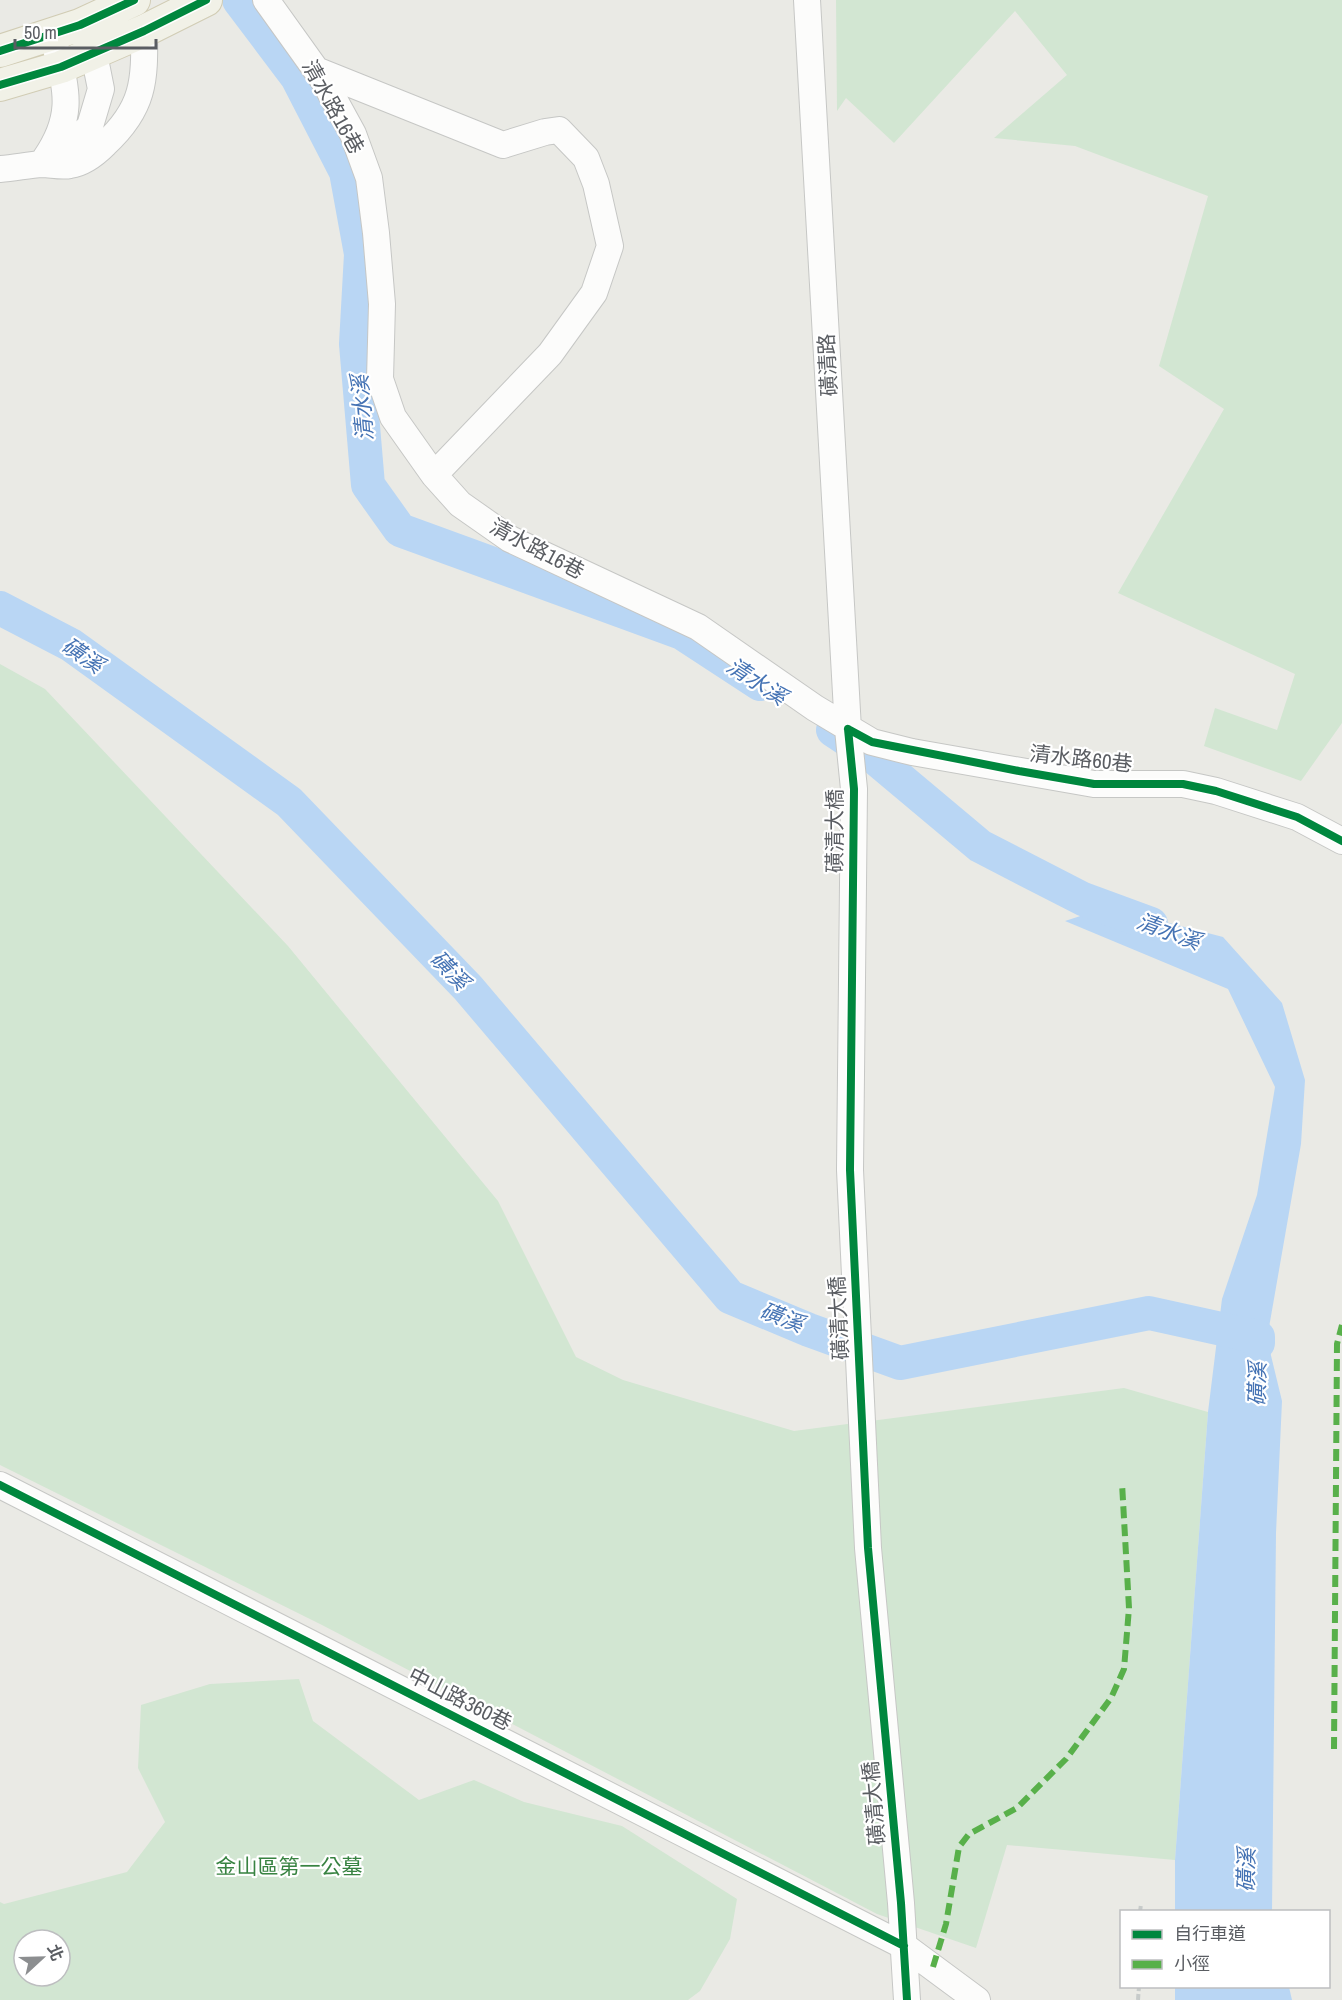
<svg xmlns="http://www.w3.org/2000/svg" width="1342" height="2000" viewBox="0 0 1342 2000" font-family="'Archivo Narrow','Noto Sans TC',sans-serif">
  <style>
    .green { fill: #d2e6d2; fill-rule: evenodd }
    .water { fill: #b9d6f4 }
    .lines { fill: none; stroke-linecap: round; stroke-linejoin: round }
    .river { stroke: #b9d6f4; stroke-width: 34 }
    .minor-casing { stroke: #c6c7c5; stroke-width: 28 }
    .major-casing { stroke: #d1ccb4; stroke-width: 34 }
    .path { stroke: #c7cbca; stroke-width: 4; stroke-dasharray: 6 3; stroke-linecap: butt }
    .minor { stroke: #fcfcfb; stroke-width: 26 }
    .major { stroke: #f1f1e7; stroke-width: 32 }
    .quiet { stroke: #58b04a; stroke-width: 6; stroke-dasharray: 12 6; stroke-linecap: butt }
    .cycleway-casing { stroke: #fff; stroke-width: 11 }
    .cycleway { stroke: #00873e; stroke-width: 8 }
    .labels { text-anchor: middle; stroke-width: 4.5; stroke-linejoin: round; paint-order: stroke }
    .street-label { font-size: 21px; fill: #5a5d62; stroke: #fff }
    .park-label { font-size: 21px; fill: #388342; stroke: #fff }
    .water-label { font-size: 22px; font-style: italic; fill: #4573b4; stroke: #fff }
  </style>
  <rect width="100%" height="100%" fill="#eaeae5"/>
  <!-- green -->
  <path class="green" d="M 836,0 L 1342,0 L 1342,723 L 1301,781 L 1204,746 L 1215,708 L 1277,730 L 1295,674 L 1118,593 L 1224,409 L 1159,366 L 1208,196 L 1075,146 L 994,138 L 1067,75 L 1015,11 L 894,143 L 846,98 L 837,111 Z
    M 0,664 L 45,689 L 288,946 L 498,1201 L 576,1357 L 623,1380 L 794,1431 L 1124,1388 L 1208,1412 L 1175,1860 L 1007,1845 L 976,1948 L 877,1914 L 322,1625 L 0,1465 Z
    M 299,1679 L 313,1721 L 419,1800 L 474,1780 L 524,1802 L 622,1826 L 737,1899 L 730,1939 L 700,1991 L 688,2000 L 0,2000 L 0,1902 L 4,1904 L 127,1872 L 165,1822 L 138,1768 L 141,1705 L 210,1684 ZM 24,1940 L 60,1940 L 60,1976 L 24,1976 Z"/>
  <!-- water -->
  <path class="water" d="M 1108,907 L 1223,937 L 1282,1003 L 1305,1080 L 1301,1144 L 1267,1339 L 1282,1401 L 1276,1533 L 1272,1911 L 1175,1911 L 1175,1860 L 1208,1412 L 1222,1299 L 1257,1195 L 1275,1087 L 1228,989 L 1065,921 Z
    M 1175,1986 L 1289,1987 L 1292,2000 L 1175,2000 Z"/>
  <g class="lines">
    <!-- river -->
    <path class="river" d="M 239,0 L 297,77 L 346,172 L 361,254 L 356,344 L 368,485 L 400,530 L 682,633 L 760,684
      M 0,608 L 71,645 L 289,802 L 468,988 L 730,1297 L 809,1330 L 900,1363 L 1149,1313 L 1258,1337 L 1258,1343
      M 833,730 L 875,758 L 980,846 L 1083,899 L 1151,924"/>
    <!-- minor casing -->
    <g class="minor-casing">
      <path id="minor" d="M 266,0 L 324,81 L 353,134 L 369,178 L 376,233 L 382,304 L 380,379 L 393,417 L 434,475 L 460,504 L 510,539 L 698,627 L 815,708 L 872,742 L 912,752 L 1094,784 L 1183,784 L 1216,791 L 1297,817 L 1342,841
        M 807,0 L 848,729 L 854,789 L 850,1170 L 868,1548 L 901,1903 L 907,2000
        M 316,70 L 503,145 L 545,132 L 559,130 L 586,158 L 596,184 L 610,246 L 594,293 L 550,354 L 434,475
        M 45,159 C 72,120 69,93 56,49
        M 45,163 L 73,144 L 90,126 L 101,89 L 94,54 L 86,36
        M 0,169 C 14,168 28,165 42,164 C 51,164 61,167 70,165 C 83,163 96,153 105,144 C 144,108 145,81 144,31
        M 0,1485 L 904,1946 L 977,2000"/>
    </g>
    <!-- major casing -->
    <g class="major-casing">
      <path id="major" d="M 0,51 L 80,25 L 134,0
        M 0,85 L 61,67 L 144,31 L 206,0"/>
    </g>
    <!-- path -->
    <path class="path" d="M 1140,1912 L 1141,1904
      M 1138,2000 L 1139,1986"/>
    <!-- minor -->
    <use href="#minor" class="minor"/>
    <!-- major -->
    <use href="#major" class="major"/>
    <!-- quiet -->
    <path class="quiet" d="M 1334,1749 L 1337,1344 L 1342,1325
      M 933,1967 L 946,1924 L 959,1847 L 969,1834 L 1017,1808 L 1066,1759 L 1111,1698 L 1124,1669 L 1129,1608 L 1122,1483"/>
    <!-- cycleway casing -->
    <g class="cycleway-casing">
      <path id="cycleway" d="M 0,51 L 80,25 L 134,0
        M 0,85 L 61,67 L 144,31 L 206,0
        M 848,729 L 854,789 L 850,1170 L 868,1548 L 901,1903 L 907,2000
        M 848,729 L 872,742 L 1019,771 L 1094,784 L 1183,784 L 1216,791 L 1297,817 L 1342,841
        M 0,1485 L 904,1946"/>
    </g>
    <!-- cycleway -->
    <use href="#cycleway" class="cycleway"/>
  </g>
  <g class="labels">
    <!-- street labels -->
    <g class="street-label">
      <text transform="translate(333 107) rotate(61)" y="7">清水路16巷</text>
      <text transform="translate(828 365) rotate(-93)" y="7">磺清路</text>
      <text transform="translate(537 549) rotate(28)" y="7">清水路16巷</text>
      <text transform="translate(1081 759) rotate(6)" y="7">清水路60巷</text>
      <text transform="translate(835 831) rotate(-90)" y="7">磺清大橋</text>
      <text transform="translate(839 1318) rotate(-93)" y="7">磺清大橋</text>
      <text transform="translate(460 1699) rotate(27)" y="7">中山路360巷</text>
      <text transform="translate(874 1803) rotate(-95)" y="7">磺清大橋</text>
    </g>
    <!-- park labels -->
    <g class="park-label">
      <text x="289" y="1874">金山區第一公墓</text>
    </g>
    <!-- water labels -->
    <g class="water-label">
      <text transform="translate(362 408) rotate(-95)" y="8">清水溪</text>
      <text transform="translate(83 655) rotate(34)" y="8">磺溪</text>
      <text transform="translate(757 681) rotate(33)" y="8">清水溪</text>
      <text transform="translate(1169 931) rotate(20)" y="8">清水溪</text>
      <text transform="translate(450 970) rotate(46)" y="8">磺溪</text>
      <text transform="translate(782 1317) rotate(21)" y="8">磺溪</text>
      <text transform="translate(1257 1384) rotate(-89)" y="8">磺溪</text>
      <text transform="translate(1246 1870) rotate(-89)" y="8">磺溪</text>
    </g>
  </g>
  <!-- legend -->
  <rect x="1120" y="1910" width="210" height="78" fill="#ffffff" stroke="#bdbec0" stroke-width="1.5"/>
  <rect x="1132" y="1930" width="30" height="9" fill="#00873e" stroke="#bdbec0" stroke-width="1.5"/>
  <text x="1174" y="1940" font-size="18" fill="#5a5d62">自行車道</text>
  <rect x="1132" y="1960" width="30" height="9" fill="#58b04a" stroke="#bdbec0" stroke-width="1.5"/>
  <text x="1174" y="1970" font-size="18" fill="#5a5d62">小徑</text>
  <!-- north arrow -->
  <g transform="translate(42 1958) rotate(68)"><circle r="28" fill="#ffffff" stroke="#bdbec0" stroke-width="1.5"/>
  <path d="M0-4.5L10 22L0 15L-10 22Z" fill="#8c8e90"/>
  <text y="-9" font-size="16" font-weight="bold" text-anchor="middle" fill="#5a5d62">北</text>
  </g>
  <!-- scale -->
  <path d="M15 39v9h141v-9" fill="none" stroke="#5a5d62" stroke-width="3"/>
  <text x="24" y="39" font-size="18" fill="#5a5d62" stroke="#ffffff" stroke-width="4.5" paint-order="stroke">50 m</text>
</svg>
